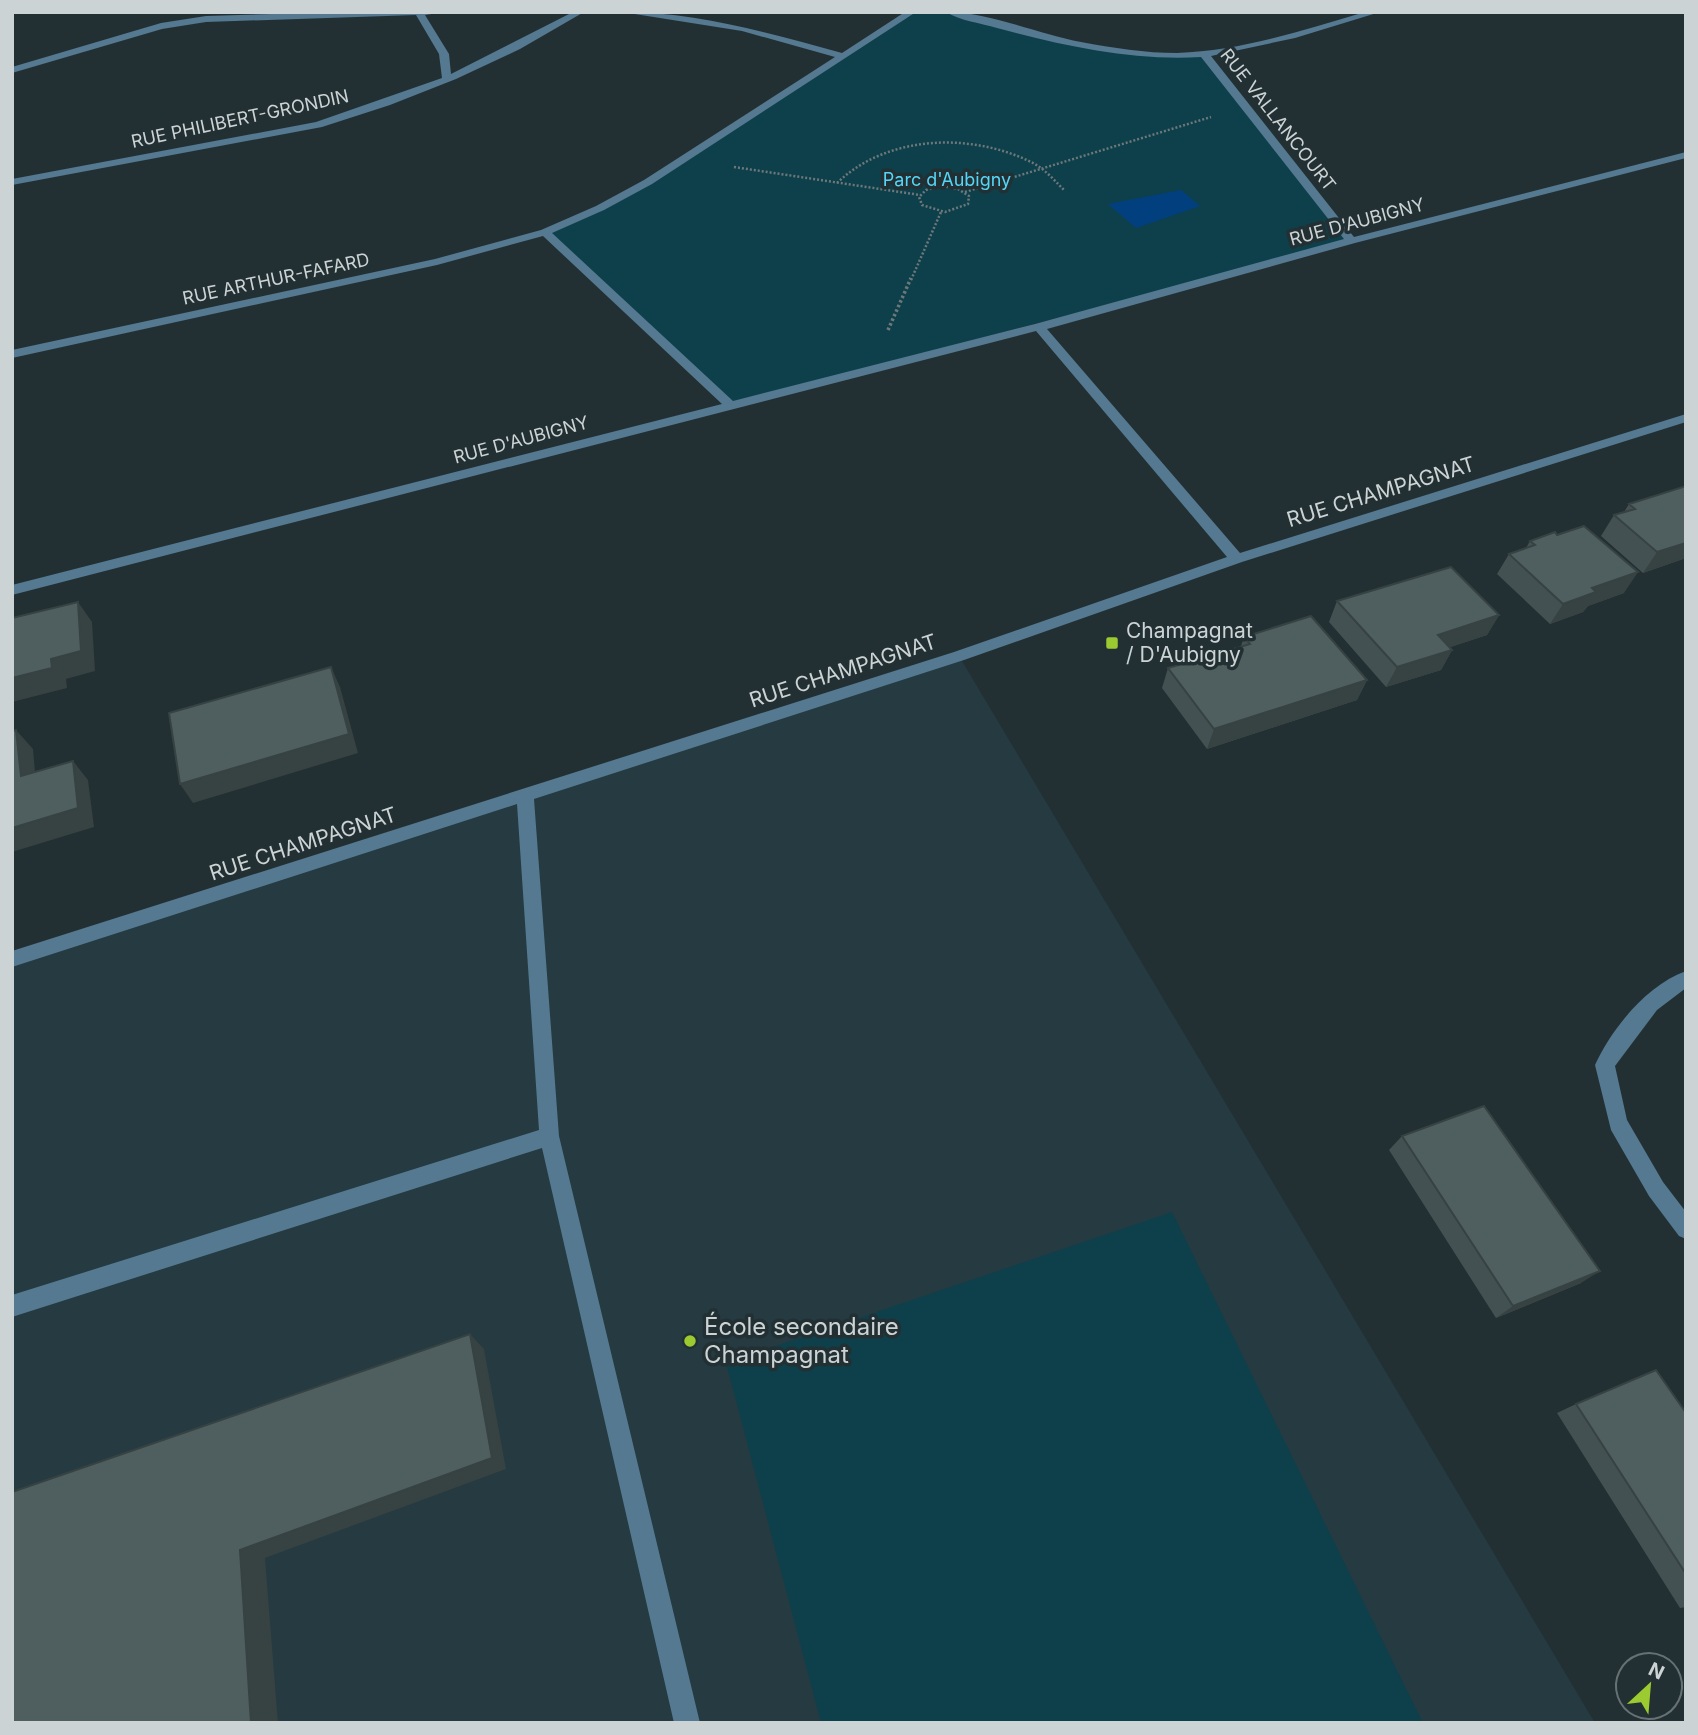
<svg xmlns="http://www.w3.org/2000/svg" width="1698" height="1735" viewBox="0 0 1698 1735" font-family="Inter,sans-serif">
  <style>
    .built { fill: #253a41 }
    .green { fill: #0e404c }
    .water { fill: #013f7f }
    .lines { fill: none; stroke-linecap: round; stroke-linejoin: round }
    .path-far1 { stroke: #6d787a; stroke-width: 2.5; stroke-dasharray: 2 2; stroke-linecap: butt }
    .path { stroke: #6d787a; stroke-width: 3.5; stroke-dasharray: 2.5 2.5; stroke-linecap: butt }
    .minor { fill: #547990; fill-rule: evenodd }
    .wall { fill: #445152 }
    .shaded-wall { fill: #374242 }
    .building { fill: #4f5e5f; stroke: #374242; stroke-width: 2 }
    .poi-dot { fill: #9cca31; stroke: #233033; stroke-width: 2.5 }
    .labels { text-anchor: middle; stroke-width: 7; stroke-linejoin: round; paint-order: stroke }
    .far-street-label { font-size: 18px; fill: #cbd3d5; stroke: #233033 }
    .far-park-label { font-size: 18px; fill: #54d6f8; stroke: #233033 }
    .street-label { font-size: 21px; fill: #cbd3d5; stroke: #233033 }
    .poi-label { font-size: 21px; fill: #cbd3d5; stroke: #233033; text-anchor: start }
    .near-poi-label { font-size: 24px; fill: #cbd3d5; stroke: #233033; text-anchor: start }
  </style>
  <rect width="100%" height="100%" fill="#233033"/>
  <!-- built -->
  <path class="built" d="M 959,656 L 1595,1723 L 12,1723 L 12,959 Z"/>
  <!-- green -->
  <path class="green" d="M 912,12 L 950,12 L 1046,38 L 1150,53 L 1204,54 L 1351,241 L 729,404 L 545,232 L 599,208 Z
    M 1172,1212 L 1423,1723 L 821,1723 L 726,1363 Z"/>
  <!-- water -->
  <path class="water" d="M 1181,190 L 1200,206 L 1136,228 L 1108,204 Z"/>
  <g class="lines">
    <!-- path-far1 -->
    <path class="path-far1" d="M 734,167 L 920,195
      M 837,183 C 887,135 970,132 1031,162 C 1044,168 1054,180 1064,190
      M 942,186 L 958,189 L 969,196 L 968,204 L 945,212 L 922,205 L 919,197 L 926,190 Z
      M 965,192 L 1211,117
      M 911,280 L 941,212"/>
    <!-- path -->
    <path class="path" d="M 888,330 L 911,278"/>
    <!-- minor -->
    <path class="minor" d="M 341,12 L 445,12 L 425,15 L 449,54 L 451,74 L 573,12 L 584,12 L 520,49 L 456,79 L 390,105 L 322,127 L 12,185 L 12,179 L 316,122 L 442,78 L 439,54 L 416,15 L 206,22 L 162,29 L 12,73 L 12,67 L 161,23 L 206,16 Z
      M 622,12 C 697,12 769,33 842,53 L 905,12 L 916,12 L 652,184 L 604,210 L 552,233 L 733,401 L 1035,324 L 1344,239 L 1201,57 C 1132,61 1064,46 997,28 C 981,23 960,21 946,12 C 989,12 1038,34 1081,42 C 1113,48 1145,53 1177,53 C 1242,51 1304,30 1365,12 L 1380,12 L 1295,38 L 1211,56 L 1354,237 L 1686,152 L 1686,158 L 1355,243 L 1047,329 L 1240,553 L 1686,414 L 1686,422 L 1242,562 L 964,660 L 534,799 L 559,1136 L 700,1723 L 674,1723 L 542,1148 L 12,1317 L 12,1295 L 539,1130 L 517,804 L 12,967 L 12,951 L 954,652 L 1227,557 L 1036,331 L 12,595 L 12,585 L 722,404 L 543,236 L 437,265 L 12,358 L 12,350 L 435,259 L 541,230 L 596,206 L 644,180 L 835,57 L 742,31 Z
      M 1686,971 L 1686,988 L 1657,1010 L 1615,1066 L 1627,1120 L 1663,1182 L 1686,1212 L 1686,1239 L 1679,1236 L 1649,1196 L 1611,1130 L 1595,1065 C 1612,1028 1647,985 1686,971 Z"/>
  </g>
  <!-- wall -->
  <path class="wall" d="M 1629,504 L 1686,558 L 1643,573 L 1601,536 L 1614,515 L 1624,512 Z
    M 1530,541 L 1624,593 L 1588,606 L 1583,612 L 1550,624 L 1497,574 L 1509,554 L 1526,548 Z
    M 1337,601 L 1499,615 L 1487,635 L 1450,647 L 1452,650 L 1441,670 L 1386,687 L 1329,622 Z
    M 1244,637 L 1367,680 L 1357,700 L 1207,749 L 1162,688 L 1168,668 L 1241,646 Z
    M 1402,1136 L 1581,1283 L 1496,1318 L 1389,1150 Z
    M 1576,1404 L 1686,1413 L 1686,1607 L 1680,1608 L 1557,1413 Z"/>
  <!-- shaded-wall -->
  <path class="shaded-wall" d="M 1686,543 L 1686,558 L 1643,573 L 1657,552 Z
    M 1638,572 L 1624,593 L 1588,606 L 1583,612 L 1550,624 L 1563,604 L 1592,588 Z
    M 78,602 L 92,622 L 95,671 L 66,679 L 67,688 L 12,702 L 12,678 Z
    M 1499,615 L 1487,635 L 1427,655 L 1438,635 Z
    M 1452,650 L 1441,670 L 1386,687 L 1397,667 Z
    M 331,667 L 340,687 L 358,753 L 193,803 L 180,784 Z
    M 1367,680 L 1357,700 L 1207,749 L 1214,729 Z
    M 16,730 L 33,749 L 37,795 L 21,776 Z
    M 73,761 L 88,780 L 94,827 L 12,852 L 12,828 Z
    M 1600,1271 L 1581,1283 L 1496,1318 L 1513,1306 Z
    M 470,1334 L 484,1349 L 506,1469 L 265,1558 L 278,1723 L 251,1723 L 240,1550 Z"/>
  <!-- building -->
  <path class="building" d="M 1686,486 L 1686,543 L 1657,552 L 1614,515 L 1635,509 L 1629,504 Z
    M 1584,526 L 1638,572 L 1592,588 L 1596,592 L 1563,604 L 1509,554 L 1535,545 L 1530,541 L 1555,532 L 1557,535 Z
    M 1451,567 L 1499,615 L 1438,635 L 1452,650 L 1397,667 L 1337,601 Z
    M 78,602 L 81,651 L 51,659 L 52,668 L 12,678 L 12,618 Z
    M 1311,616 L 1367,680 L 1214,729 L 1168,668 L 1250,644 L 1244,637 Z
    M 331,667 L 349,734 L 180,784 L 169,713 Z
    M 16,730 L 21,776 L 73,761 L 78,808 L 12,828 L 12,731 Z
    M 1484,1106 L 1600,1271 L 1513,1306 L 1402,1136 Z
    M 470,1334 L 492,1458 L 240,1550 L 251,1723 L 12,1723 L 12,1492 Z
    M 1656,1370 L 1686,1413 L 1686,1574 L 1576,1404 Z"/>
  <!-- markers -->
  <g class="poi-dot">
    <rect x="1105" y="636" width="14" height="14" rx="3.5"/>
    <circle cx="690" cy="1341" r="7"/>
  </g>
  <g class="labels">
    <!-- far-street labels -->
    <g class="far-street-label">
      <text transform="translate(240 119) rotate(-12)" y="6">RUE PHILIBERT-GRONDIN</text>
      <text transform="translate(1278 120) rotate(52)" y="6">RUE VALLANCOURT</text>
      <text transform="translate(1357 222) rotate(-15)" y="6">RUE D'AUBIGNY</text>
      <text transform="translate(276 279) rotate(-12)" y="6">RUE ARTHUR-FAFARD</text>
      <text transform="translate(521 440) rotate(-15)" y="6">RUE D'AUBIGNY</text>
    </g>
    <!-- far-park labels -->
    <g class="far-park-label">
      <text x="947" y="186">Parc d'Aubigny</text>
    </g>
    <!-- street labels -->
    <g class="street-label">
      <text transform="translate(1381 492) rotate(-17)" y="7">RUE CHAMPAGNAT</text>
      <text transform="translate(843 671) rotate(-18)" y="7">RUE CHAMPAGNAT</text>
      <text transform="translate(303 844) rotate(-18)" y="7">RUE CHAMPAGNAT</text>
    </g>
    <!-- poi labels -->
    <g class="poi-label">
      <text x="1126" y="638">Champagnat<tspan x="1126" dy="24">/ D'Aubigny</tspan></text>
    </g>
    <!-- near-poi labels -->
    <g class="near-poi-label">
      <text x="704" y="1335">École secondaire<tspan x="704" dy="28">Champagnat</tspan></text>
    </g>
  </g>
  <!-- border -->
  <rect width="1698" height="1735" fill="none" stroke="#cbd3d5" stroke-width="28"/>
  <!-- north arrow -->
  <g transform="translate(1649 1686) rotate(26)"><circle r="33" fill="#233033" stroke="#667174" stroke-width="2"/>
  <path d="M0-5L12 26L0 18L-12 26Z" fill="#9cca31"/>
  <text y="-10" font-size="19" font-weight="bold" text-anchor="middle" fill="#cbd3d5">N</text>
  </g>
</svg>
